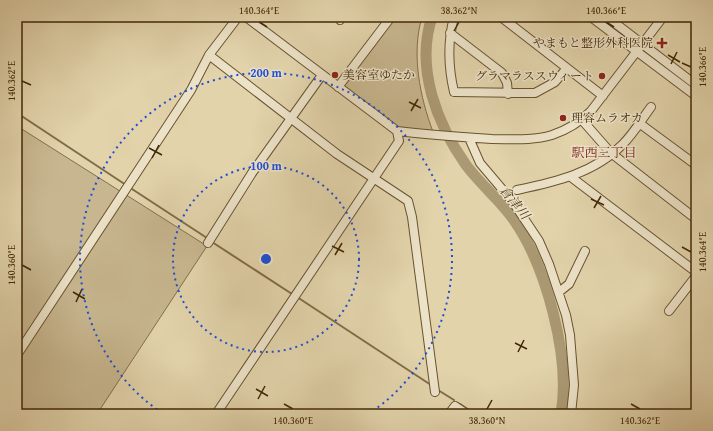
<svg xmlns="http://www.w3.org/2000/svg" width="713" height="431" viewBox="0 0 713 431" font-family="'Gentium Book Plus','Noto Serif JP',serif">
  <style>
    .green { fill: #c7b68f; stroke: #846f4a }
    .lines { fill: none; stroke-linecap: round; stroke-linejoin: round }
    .stream { stroke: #816c47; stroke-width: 2 }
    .river { stroke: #ab9973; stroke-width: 11 }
    .minor-casing { stroke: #69532f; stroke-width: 10 }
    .minor { stroke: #ece2c8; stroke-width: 8 }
    .ticks { fill: none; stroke: #412806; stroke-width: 1.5 }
    .ring { fill: none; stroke: #1d4ed8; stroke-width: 2; stroke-dasharray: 2 4 }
    .poi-dot { fill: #8f2418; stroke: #ece2c8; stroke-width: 1.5 }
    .labels { text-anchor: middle; stroke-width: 3; stroke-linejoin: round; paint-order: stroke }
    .poi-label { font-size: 12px; fill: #412806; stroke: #ece2c8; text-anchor: end }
    .neighbourhood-label { font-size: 13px; fill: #7a1f14; stroke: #ece2c8 }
    .water-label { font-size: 13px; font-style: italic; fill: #5c4421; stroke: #ece2c8 }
    .centre { fill: #1d4ed8; stroke: #ece2c8; stroke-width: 2 }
    .ring-label { font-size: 12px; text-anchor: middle; font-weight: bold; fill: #1d4ed8; stroke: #ece2c8; stroke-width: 3; stroke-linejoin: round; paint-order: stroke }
    .neatline { fill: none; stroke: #412806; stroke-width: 1.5 }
    .ticks-label { font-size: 10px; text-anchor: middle; fill: #412806 }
  </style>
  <rect width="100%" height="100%" fill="#e2d3ab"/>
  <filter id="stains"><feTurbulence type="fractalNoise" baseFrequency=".005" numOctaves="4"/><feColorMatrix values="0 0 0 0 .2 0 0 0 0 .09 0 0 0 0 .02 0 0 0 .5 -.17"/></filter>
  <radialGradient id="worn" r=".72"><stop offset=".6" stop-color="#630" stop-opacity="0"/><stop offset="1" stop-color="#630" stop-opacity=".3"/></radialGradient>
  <!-- green -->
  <path class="green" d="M 394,17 L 422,17 C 411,54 420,97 433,132 L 397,128 L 342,86 Z
    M 17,126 L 207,246 L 97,414 L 17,414 Z"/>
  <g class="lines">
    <!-- stream -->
    <path class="stream" d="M 17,113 L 126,185
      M 132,189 L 207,238
      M 212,242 L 292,294 L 293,292
      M 297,297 L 431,385
      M 438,390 L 454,400
      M 460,404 L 475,414"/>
    <!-- river -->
    <path class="river" d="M 432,17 C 415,68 437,124 466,165 C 481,185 500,200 514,220 C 546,266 571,358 561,414"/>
    <!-- minor casing -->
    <g class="minor-casing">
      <path id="minor" d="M 454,17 C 447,43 448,66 454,92 L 535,93 L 555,82 L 567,68
        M 501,17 L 603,96
        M 591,17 L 696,96
        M 607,17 L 696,85
        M 340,20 L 342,17
        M 450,33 L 502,73 L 507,83 L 508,94
        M 209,55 L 337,154 L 408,201 L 412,217 L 435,392
        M 338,87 L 391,17
        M 582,120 L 611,153 L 696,219
        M 639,123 L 696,165
        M 397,131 C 429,135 460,137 492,139 C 512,139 532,141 552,135 C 567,130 580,122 591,111 L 663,17
        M 469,138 L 480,163 L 513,202 L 539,241 L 549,264 L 566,315 L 570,335 L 574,385 L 571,414
        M 571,177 L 696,272
        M 517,190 C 555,182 595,173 623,144 C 634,133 642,119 651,107
        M 208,243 L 252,173 L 322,75
        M 559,292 L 569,284 L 585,251
        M 669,311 L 696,276
        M 17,355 L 191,90 L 209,55 L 238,17
        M 216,414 L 399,141 L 397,131 L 246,17
        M 449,414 L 455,406 L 467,414"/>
    </g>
    <!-- minor -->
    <use href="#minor" class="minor"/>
  </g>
  <!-- ticks -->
  <path class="ticks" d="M 259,22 L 267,27M 606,22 L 614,27M 454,31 L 459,22M 668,55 L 680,62M 682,63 L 691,67M 671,64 L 677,52M 22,81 L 31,85M 409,102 L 421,108M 411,111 L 418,99M 149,148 L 162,155M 152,158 L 159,145M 591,199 L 604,205M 594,208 L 601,196M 332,246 L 344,252M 682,247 L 691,252M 335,255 L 342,243M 22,265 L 31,270M 73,292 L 85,299M 76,302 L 82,289M 515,343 L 527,349M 518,352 L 524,340M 256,389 L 268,396M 258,399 L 265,386M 284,404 L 293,409M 631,404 L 640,409M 487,409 L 492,400"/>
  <!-- distance rings -->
  <g class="ring">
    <circle cx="266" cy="259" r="93"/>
    <path d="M162 413A186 186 0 1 1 370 413"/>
  </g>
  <!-- markers -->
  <g class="poi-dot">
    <path d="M660 37h4v4h4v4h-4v4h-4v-4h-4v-4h4z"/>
    <circle cx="335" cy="75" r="4"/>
    <circle cx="602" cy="76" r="4"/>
    <circle cx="563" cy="118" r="4"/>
  </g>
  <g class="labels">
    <!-- poi labels -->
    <g class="poi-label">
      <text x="653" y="47">やまもと整形外科医院</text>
      <text x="343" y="79" text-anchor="start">美容室ゆたか</text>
      <text x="594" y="80">グラマラススウィート</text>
      <text x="571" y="122" text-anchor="start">理容ムラオカ</text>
    </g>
    <!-- neighbourhood labels -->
    <g class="neighbourhood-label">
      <text x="604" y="157">駅西三丁目</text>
    </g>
    <!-- water labels -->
    <g class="water-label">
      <text transform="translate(515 202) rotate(51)" y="5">倉津川</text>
    </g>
  </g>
  <circle cx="266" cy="259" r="6" class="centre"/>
  <g class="ring-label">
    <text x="266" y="77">200 m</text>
    <text x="266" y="170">100 m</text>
  </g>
  <!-- margin -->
  <rect width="713" height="431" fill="none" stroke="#e2d3ab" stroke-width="44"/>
  <rect x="22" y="22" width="669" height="387" class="neatline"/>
  <g class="ticks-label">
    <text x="259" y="14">140.364°E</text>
    <text x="459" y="14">38.362°N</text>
    <text x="606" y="14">140.366°E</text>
    <text transform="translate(702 67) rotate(-90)" y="4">140.366°E</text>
    <text transform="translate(11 81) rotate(-90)" y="4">140.362°E</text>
    <text transform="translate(702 252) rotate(-90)" y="4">140.364°E</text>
    <text transform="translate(11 265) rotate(-90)" y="4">140.360°E</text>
    <text x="293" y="424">140.360°E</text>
    <text x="487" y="424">38.360°N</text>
    <text x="640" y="424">140.362°E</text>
  </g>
  <rect width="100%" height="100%" filter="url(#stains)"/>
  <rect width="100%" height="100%" fill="url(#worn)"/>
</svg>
